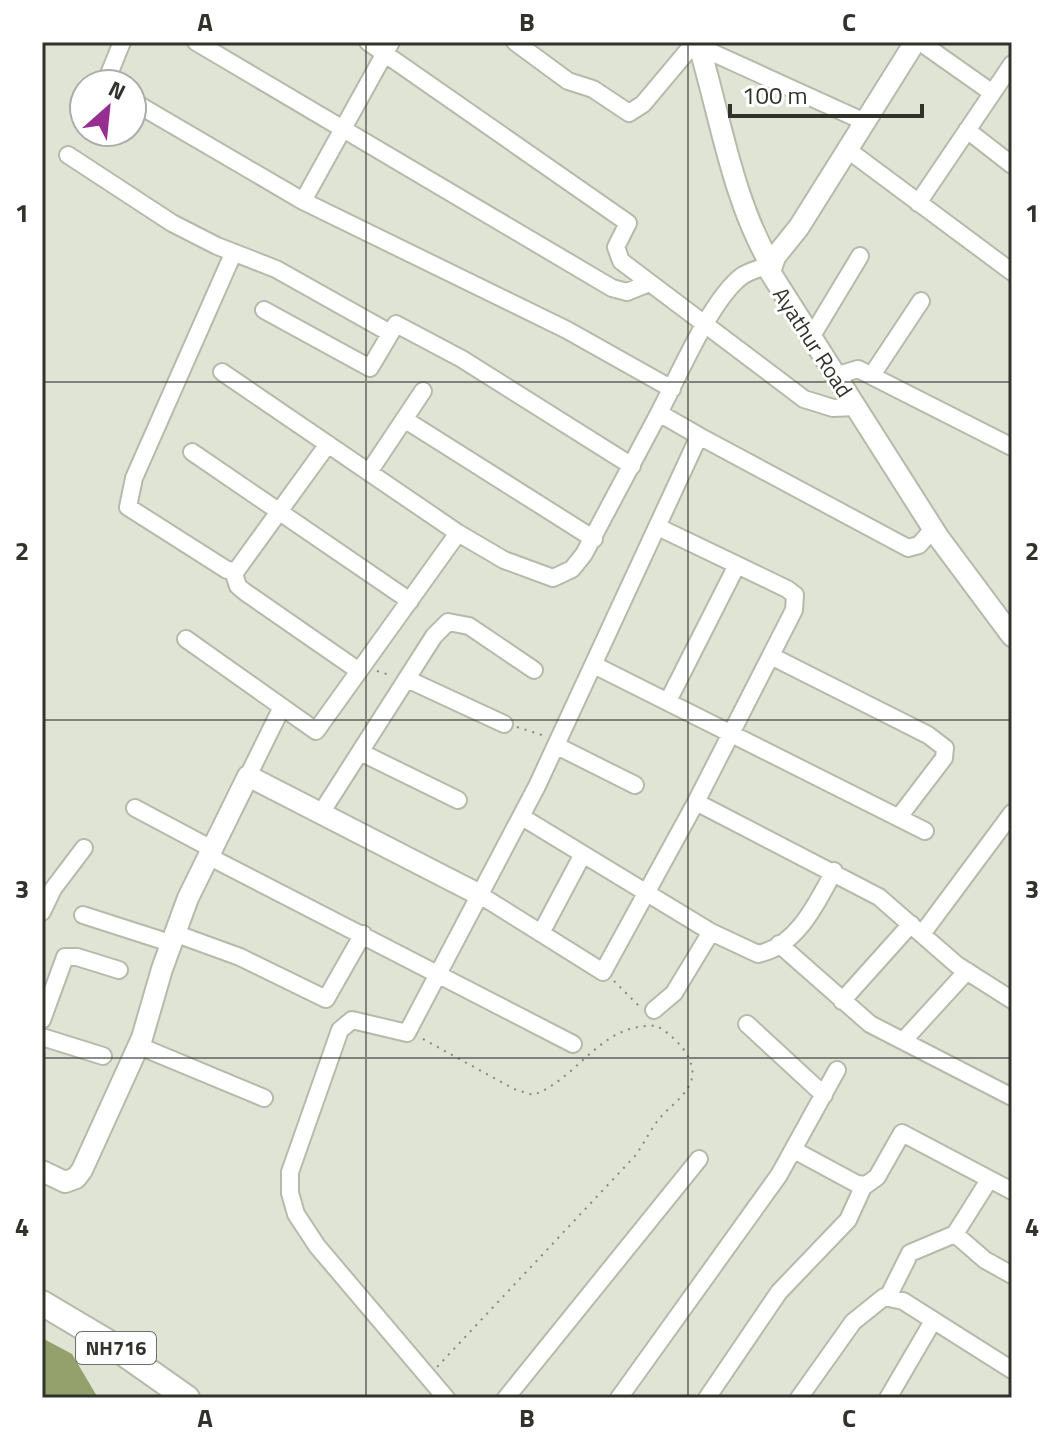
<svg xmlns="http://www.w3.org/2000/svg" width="1054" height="1440" viewBox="0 0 1054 1440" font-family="'Titillium Web',sans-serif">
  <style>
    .water { fill: #94a16d }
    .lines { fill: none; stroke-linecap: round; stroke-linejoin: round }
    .minor-casing { stroke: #b5baaa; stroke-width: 20 }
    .tertiary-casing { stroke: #b5baaa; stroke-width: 24 }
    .primary-casing { stroke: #b5baaa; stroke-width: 28 }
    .path { stroke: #868a7e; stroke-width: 2; stroke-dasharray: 2 6; stroke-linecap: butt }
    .minor { stroke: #fff; stroke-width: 16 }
    .tertiary { stroke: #fff; stroke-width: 20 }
    .primary { stroke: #fff; stroke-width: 24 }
    .grid { fill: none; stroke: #30322b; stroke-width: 2; stroke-opacity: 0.55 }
    .labels { text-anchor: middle; stroke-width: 6; stroke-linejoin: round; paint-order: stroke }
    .shield { fill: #fff; stroke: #6e706b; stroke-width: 2 }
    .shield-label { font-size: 20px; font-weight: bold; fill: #30322b }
    .street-label { font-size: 22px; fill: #30322b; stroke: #fff }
    .neatline { fill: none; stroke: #30322b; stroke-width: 3 }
    .grid-label { font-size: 26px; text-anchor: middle; font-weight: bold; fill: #30322b }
  </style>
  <rect width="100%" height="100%" fill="#dfe4d4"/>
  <!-- water -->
  <path class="water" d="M 42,1338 L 72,1354 L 98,1398 L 42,1398 Z"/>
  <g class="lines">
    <!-- minor casing -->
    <g class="minor-casing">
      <path id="minor" d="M 196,42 L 612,288 L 627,292 L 649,283
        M 368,42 L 628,223 L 616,247 L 621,261 L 804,399 L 833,408 L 855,407
        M 515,42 L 568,81 L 593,89 L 629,113 L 643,104 L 695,42
        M 920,42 L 991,92
        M 700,47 L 865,122
        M 105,84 L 122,42
        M 132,101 L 303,201 L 567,330 L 672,389
        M 967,130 L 1012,165
        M 848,150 L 1012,272
        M 68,155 L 172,223 L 217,246 L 276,269 L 390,333
        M 303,201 L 391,42
        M 918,203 L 1012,64
        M 233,254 L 134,478 L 128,507 L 227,570 L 236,571 L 328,444
        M 264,310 L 370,368 L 396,324 L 462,359 L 632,466
        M 810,339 L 860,256
        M 222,372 L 458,533 L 504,560 L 553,578 L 572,569 L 584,554 L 659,413
        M 872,375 L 921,301
        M 835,376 L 858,369 L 1012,447
        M 404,419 L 594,539
        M 699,436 L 908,548 L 919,545 L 933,529
        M 192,452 L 410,601
        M 369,472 L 423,391
        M 233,571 L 238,586 L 245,592 L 359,671
        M 186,639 L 316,731 L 458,533
        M 771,656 L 928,735 L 945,748 L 944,758 L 899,817
        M 594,665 L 925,831
        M 407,679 L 504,724
        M 668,701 L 737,565
        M 557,746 L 635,785
        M 360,752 L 458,800
        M 248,776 L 282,707
        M 696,802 L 879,897 L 957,965 L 1012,1000
        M 135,808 L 212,849
        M 321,813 L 434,636 L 448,622 L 469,626 L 534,670
        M 522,817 L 711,932 L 758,954 C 797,946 817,903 834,871
        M 208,856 L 573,1044
        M 480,895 L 603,972 L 696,802 L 794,610 L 795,595 L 787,589 L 658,527
        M 42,912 L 53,889 L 84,848
        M 83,915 L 170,943
        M 174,933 L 240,957 L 326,999 L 363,934
        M 541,933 L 583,854
        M 922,934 L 1012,813
        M 779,944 L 870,1024 L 1012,1097
        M 842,1001 L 911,924
        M 654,1010 L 674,993 L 711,932
        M 42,1020 L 65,957 L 77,957 L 119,970
        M 747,1024 L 824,1095
        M 42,1037 L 103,1056
        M 903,1041 L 967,971
        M 139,1046 L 264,1098
        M 794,1150 L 857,1184 L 866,1185 L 877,1177 L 902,1133 L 1012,1191
        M 955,1234 L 985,1260 L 1012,1275
        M 888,1297 L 910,1253 L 955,1234 L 989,1180
        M 446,1398 L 317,1246 L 296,1214 L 290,1193 L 290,1172 L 340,1030 L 352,1020 L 407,1033 L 537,786 L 699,436 L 659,413 C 678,377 711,299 742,276 C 751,270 761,268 771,265
        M 506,1398 L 699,1159
        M 619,1398 L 779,1175 L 837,1070
        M 707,1398 L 779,1292 L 848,1220 L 864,1185
        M 799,1398 L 853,1322 L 884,1297 L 903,1301 L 1012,1370
        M 888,1398 L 933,1321"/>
    </g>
    <!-- tertiary casing -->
    <g class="tertiary-casing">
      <path id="tertiary" d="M 698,42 C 720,115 732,199 771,265
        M 915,42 L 799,227 L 775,257 L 770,272 L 939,538 L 1012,636
        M 42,1171 L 65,1182 L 76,1178 L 82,1170 L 142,1038 L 162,969 L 188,898 L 248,776 L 480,895"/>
    </g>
    <!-- primary casing -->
    <g class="primary-casing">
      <path id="primary" d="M 42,1303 L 106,1341 L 187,1398"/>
    </g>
    <!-- path -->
    <path class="path" d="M 377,671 L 390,675
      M 517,727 L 545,736
      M 614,981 L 641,1008
      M 423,1039 L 514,1089 L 533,1095 C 580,1078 600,1022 657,1026 C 676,1037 702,1063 689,1086 C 682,1099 668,1108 659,1119 C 650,1130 644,1144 635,1156 L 437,1367"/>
    <!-- minor -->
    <use href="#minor" class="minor"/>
    <!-- tertiary -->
    <use href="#tertiary" class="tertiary"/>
    <!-- primary -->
    <use href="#primary" class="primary"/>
  </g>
  <!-- grid -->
  <path class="grid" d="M 366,42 L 366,1398M 688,42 L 688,1398M 42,382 L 1012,382M 42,720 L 1012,720M 42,1058 L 1012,1058"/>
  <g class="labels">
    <!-- shield labels -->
    <rect class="shield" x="76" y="1332" width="80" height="32" rx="6"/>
    <g class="shield-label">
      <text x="116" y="1355">NH716</text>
    </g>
    <!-- street labels -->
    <g class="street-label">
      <text transform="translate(813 342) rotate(57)" y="8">Ayathur Road</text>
    </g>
  </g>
  <!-- border -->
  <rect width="1054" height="1440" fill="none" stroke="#ffffff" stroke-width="88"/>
  <!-- north arrow -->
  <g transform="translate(108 108) rotate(27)"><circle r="38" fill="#ffffff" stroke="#acadaa" stroke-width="2"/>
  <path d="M0-6L14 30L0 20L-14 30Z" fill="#962e92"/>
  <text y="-12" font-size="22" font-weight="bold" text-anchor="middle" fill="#30322b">N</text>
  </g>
  <!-- scale -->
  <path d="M730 104v12h192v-12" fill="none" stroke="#30322b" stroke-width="4"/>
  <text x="742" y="104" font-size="24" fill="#30322b" stroke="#ffffff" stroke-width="6" paint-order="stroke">100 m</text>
  <rect x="44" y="44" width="966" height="1352" class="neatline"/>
  <g class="grid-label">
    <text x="205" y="31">A</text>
    <text x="527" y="31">B</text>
    <text x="849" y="31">C</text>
    <text x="22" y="222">1</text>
    <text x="1032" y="222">1</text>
    <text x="22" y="560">2</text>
    <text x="1032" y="560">2</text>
    <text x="22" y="898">3</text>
    <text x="1032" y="898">3</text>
    <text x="22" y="1236">4</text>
    <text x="1032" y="1236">4</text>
    <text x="205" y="1427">A</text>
    <text x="527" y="1427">B</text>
    <text x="849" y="1427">C</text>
  </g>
</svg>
